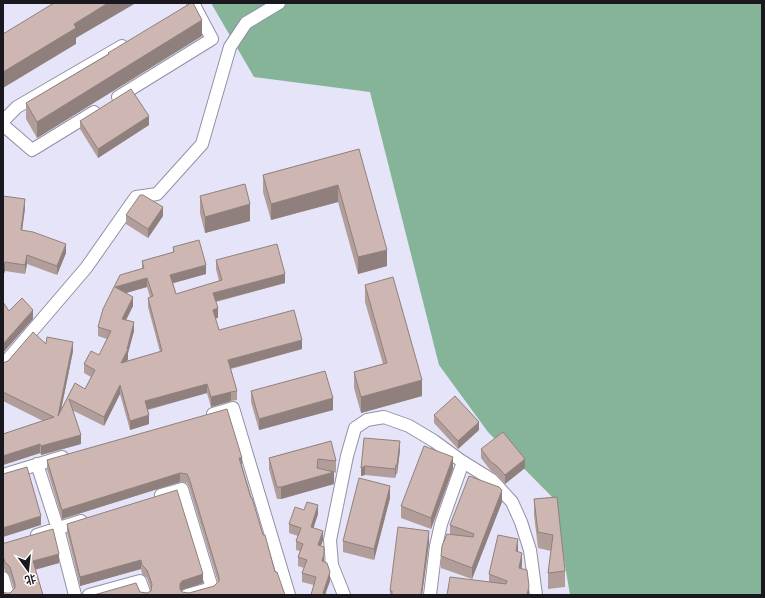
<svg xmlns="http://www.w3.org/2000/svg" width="765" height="598" viewBox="0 0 765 598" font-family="'Crimson Pro','Noto Sans SC',serif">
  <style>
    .forest { fill: #85b498 }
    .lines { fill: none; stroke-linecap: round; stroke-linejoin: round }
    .minor-casing { stroke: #9391a4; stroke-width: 14 }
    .minor { stroke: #fff; stroke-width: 12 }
    .wall { fill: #b19d99; fill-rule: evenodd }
    .shaded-wall { fill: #90807d }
    .building { fill: #ceb7b2; stroke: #90807d; fill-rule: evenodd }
  </style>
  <rect width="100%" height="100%" fill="#e6e4f8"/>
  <!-- forest -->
  <path class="forest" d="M 211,3 L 762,3 L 762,595 L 570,595 L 554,499 L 488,432 L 439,365 L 370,92 L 254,77 Z"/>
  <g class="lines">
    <!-- minor casing -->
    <g class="minor-casing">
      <path id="minor" d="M 118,97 L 212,39 L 193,3
        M 3,121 L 17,107 L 122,46
        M 3,125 L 32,150 L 94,112
        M 3,365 L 86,268 L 136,197 L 157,194 L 202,144 L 230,47 L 246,23 L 279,3
        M 213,414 L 233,408 L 289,595
        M 37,464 L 58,529 L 75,595
        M 3,475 L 62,457
        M 161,495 L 182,489 L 212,588 L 187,595
        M 37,535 L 81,521
        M 3,578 L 8,595
        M 89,595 L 140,581 L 145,595
        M 344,595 L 332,565 L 330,540 L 347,456 L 355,428 L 367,420 L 384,417 L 409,426 L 434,441 L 460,460 L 492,480 L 512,502 L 521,522 L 530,550 L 536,595
        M 430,595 L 436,546 L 441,524 L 463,462"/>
    </g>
    <!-- minor -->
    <use href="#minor" class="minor"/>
  </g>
  <!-- wall -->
  <path class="wall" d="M 202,36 L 37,138 L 26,119 L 26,103 L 108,54 L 108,53 Z
    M 80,121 L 149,125 L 98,158 L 80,129 Z
    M 359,149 L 387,266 L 358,274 L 338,202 L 271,220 L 263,192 L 263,175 Z
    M 3,196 L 25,208 L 22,230 L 66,253 L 57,275 L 27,264 L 25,274 L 5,271 L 3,276 Z
    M 200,196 L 250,221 L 205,233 L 200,213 Z
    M 126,215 L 163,216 L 148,238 L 126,224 Z
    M 173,247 L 206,274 L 173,283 L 176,294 L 219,281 L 216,269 L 216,260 L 285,283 L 216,302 L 218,318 L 215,318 L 219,330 L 302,349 L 231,369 L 237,391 L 237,400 L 231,401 L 211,407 L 207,393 L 148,410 L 149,424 L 130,430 L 120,394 L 104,426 L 72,410 L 81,444 L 41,455 L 40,453 L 3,465 L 3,434 L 43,421 L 3,401 L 3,363 L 46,344 L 73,351 L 61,410 L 75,383 L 85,389 L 91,377 L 84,373 L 84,364 L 99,355 L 107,339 L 98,336 L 98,327 L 142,269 L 142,261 L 173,252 ZM 147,287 L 150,297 L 148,298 L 148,307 L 160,352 L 127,361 L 128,359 L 128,353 L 134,331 L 126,320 L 133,306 L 126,293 Z
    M 365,285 L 422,396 L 361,413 L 354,388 L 354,372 L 383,364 L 365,302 Z
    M 251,391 L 333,410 L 259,430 L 251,402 Z
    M 434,415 L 479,430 L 458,449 L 434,423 Z
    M 331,441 L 336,461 L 336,473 L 334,472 L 334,484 L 281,499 L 277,499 L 269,469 L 269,458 Z
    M 481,449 L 525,468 L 505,484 L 497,475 L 491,471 L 481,458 Z
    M 400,450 L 397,474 L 396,474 L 395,478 L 365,475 L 361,476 L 361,468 Z
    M 47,460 L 242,465 L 263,535 L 275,572 L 285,595 L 94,595 L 140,592 L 147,593 L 151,591 L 151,590 L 147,578 L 142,574 L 141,569 L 80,586 L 67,533 L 67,524 L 203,583 L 182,590 L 181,591 L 182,592 L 189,593 L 214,586 L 218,582 L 189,487 L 187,483 L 180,482 L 62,519 L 47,469 Z
    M 453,469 L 431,529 L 401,518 L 401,506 Z
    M 557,497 L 565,571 L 565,587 L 548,589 L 548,573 L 551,551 L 538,548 L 534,515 L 534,499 Z
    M 390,498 L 374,560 L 343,552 L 343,541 Z
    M 502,502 L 472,579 L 441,568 L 441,556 L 450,534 L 450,525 Z
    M 318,514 L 313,528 L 323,540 L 321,546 L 324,562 L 330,581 L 325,594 L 311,595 L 314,585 L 302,582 L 302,573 L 304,568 L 298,566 L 298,557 L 300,551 L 296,550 L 296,541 L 298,536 L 289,533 L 289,524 Z
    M 3,543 L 59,563 L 35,570 L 43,595 L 6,593 L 10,593 L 14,589 L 10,576 L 5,571 L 3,565 Z
    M 429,543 L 422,595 L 390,595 L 390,591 Z
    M 518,551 L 518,552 L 522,564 L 522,569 L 529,595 L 489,582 L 489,574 Z"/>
  <!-- shaded-wall -->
  <path class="shaded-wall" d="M 108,3 L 136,3 L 76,38 L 76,44 L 3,88 L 3,72 L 74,24 Z
    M 202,20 L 202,36 L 37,138 L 37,122 Z
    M 149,116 L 149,125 L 98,158 L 98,149 Z
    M 338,185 L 338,202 L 271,220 L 271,204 Z
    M 25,199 L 25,208 L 21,239 L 21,230 Z
    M 250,204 L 250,221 L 205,233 L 205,217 Z
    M 163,207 L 163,216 L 148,238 L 148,229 Z
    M 66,244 L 66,253 L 57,275 L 57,266 Z
    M 387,250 L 387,266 L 358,274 L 358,257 Z
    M 27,255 L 27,264 L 25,274 L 25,265 Z
    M 5,262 L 5,271 L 3,276 L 3,267 Z
    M 206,265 L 206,274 L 170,284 L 170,275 Z
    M 285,274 L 285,283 L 213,302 L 213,293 Z
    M 147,278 L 147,287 L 115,296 L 115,287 Z
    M 133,297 L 133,306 L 122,328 L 122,319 Z
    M 218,308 L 218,318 L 213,319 L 213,310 Z
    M 33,310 L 33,319 L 3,353 L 3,344 Z
    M 134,322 L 134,331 L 128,353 L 128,359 L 121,372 L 121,363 L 127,349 Z
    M 302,340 L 302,349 L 228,369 L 228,360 Z
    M 73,342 L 73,351 L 58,425 L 58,416 Z
    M 422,380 L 422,396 L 361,413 L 361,397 Z
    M 207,384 L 207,393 L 145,410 L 145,401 Z
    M 120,385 L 120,394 L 104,426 L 104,417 Z
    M 231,392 L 231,401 L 211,407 L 211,397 Z
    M 333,398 L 333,410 L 259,430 L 259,419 Z
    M 149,415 L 149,424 L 130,430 L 130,421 Z
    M 479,422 L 479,430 L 458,449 L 458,441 Z
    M 81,435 L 81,444 L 41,455 L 41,446 Z
    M 400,441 L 400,450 L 397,474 L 397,465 Z
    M 40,444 L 40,453 L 3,465 L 3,456 Z
    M 453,457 L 453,469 L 431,529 L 431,518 Z
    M 239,458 L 242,458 L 242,466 Z
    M 318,459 L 318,471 L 334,472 L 334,484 L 281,499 L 281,487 L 317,468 Z
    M 525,459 L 525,468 L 505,484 L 505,475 Z
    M 396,465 L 396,474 L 395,478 L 395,469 Z
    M 365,466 L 365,475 L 361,476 L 361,468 Z
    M 180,473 L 180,482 L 62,519 L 62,510 Z
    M 390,486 L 390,498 L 374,560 L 374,549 Z
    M 502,490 L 502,502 L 472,579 L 472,568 Z
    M 318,505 L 318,514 L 311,536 L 311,527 Z
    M 41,516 L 41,525 L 3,537 L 3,528 Z
    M 323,531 L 323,540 L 318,554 L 318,545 Z
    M 429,531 L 429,543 L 422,595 L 421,595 Z
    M 518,539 L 518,551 L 516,563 L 516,551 Z
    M 522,553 L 522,564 L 519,580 L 519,568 Z
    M 59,554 L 59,563 L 33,570 L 33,561 Z
    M 324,554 L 324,562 L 322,561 Z
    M 141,560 L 141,569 L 80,586 L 80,577 Z
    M 330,572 L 330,581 L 325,595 L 323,593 Z
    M 203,574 L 203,583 L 182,590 L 180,593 L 180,584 L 182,581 Z
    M 529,586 L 529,595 L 527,595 Z"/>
  <!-- building -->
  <path class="building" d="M 54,3 L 108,3 L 74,24 L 76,28 L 3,72 L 3,34 Z
    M 191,3 L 193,3 L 202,20 L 37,122 L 26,103 L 109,54 L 108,53 Z
    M 131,89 L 149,116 L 98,149 L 80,121 Z
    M 359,149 L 387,250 L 358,257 L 338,185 L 271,204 L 263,175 Z
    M 245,184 L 250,204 L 205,217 L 200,196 Z
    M 140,195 L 143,195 L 163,207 L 148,229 L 126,215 Z
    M 3,196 L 25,199 L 21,230 L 33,232 L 66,244 L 57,266 L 27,255 L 25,265 L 5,262 L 3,267 Z
    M 199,240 L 206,265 L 170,275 L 176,294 L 222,280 L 216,260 L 277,244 L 285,274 L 213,293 L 218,308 L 213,310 L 219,330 L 294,310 L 302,340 L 228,360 L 237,391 L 231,392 L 211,397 L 207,384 L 145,401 L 149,415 L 130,421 L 120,385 L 104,417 L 69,399 L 81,435 L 41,446 L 40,444 L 3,456 L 3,434 L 54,417 L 3,392 L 3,363 L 8,361 L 33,332 L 46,344 L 47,337 L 73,342 L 58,416 L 75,383 L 85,389 L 95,370 L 84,364 L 91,351 L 99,355 L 111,331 L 98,327 L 103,309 L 120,275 L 144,268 L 142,261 L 174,252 L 173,247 ZM 147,278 L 153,296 L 148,298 L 162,351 L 121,363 L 128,349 L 127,349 L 134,322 L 122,319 L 133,297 L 115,287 Z
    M 393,277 L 422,380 L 361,397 L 354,372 L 387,363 L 365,285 Z
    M 22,298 L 33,310 L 3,344 L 3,302 L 9,311 Z
    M 325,371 L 333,398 L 259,419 L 251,391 Z
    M 455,396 L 479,422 L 458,441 L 434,415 Z
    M 227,409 L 242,458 L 239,458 L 251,498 L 252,498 L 263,535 L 265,535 L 275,572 L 277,572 L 285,595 L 94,595 L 136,583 L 140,592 L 147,593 L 151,591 L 152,584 L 147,570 L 142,565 L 141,560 L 80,577 L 67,524 L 177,490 L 203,574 L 182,581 L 180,584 L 180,589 L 182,592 L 189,593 L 214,586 L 219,581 L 219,577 L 189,478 L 187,474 L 180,473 L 62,510 L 47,460 Z
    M 503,432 L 525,459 L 505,475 L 497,466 L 491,462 L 481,449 Z
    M 364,438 L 400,441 L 397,465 L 396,465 L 395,469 L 365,466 L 361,468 Z
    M 331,441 L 336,461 L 318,459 L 317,468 L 334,472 L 281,487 L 277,487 L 269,458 Z
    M 424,446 L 453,457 L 431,518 L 401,506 Z
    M 27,467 L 41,516 L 3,528 L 3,474 Z
    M 469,476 L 499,487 L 502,490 L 472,568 L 441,556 L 442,546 L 447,534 L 473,537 L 474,534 L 450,525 Z
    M 359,478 L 390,486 L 374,549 L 343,541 Z
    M 557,497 L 565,571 L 548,573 L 553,535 L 538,532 L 534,499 Z
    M 307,502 L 318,505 L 311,527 L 323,531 L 318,545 L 324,547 L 324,554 L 322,561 L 327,563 L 330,572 L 323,593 L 328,595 L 311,595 L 316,577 L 302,573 L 307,560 L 298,557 L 303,544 L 296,541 L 301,528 L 289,524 L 295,507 L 304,510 Z
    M 398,527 L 429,531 L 421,595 L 392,595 L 392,591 L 390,591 Z
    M 53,529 L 59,554 L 33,561 L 43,595 L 3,595 L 3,592 L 6,593 L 10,593 L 15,588 L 15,584 L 10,567 L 5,562 L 3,556 L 3,543 L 5,543 Z
    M 498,535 L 518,539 L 516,551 L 522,553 L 519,568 L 527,570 L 529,586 L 527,595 L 447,595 L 450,577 L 506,584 L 507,581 L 489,574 Z"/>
  <!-- border -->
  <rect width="765" height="598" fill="none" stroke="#19181f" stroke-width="8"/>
  <!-- north arrow -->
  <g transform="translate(28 570) rotate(165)" stroke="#ffffff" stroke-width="3" paint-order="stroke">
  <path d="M0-3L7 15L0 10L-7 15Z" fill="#19181f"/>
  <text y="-6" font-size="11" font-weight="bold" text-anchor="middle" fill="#19181f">北</text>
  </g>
</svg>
